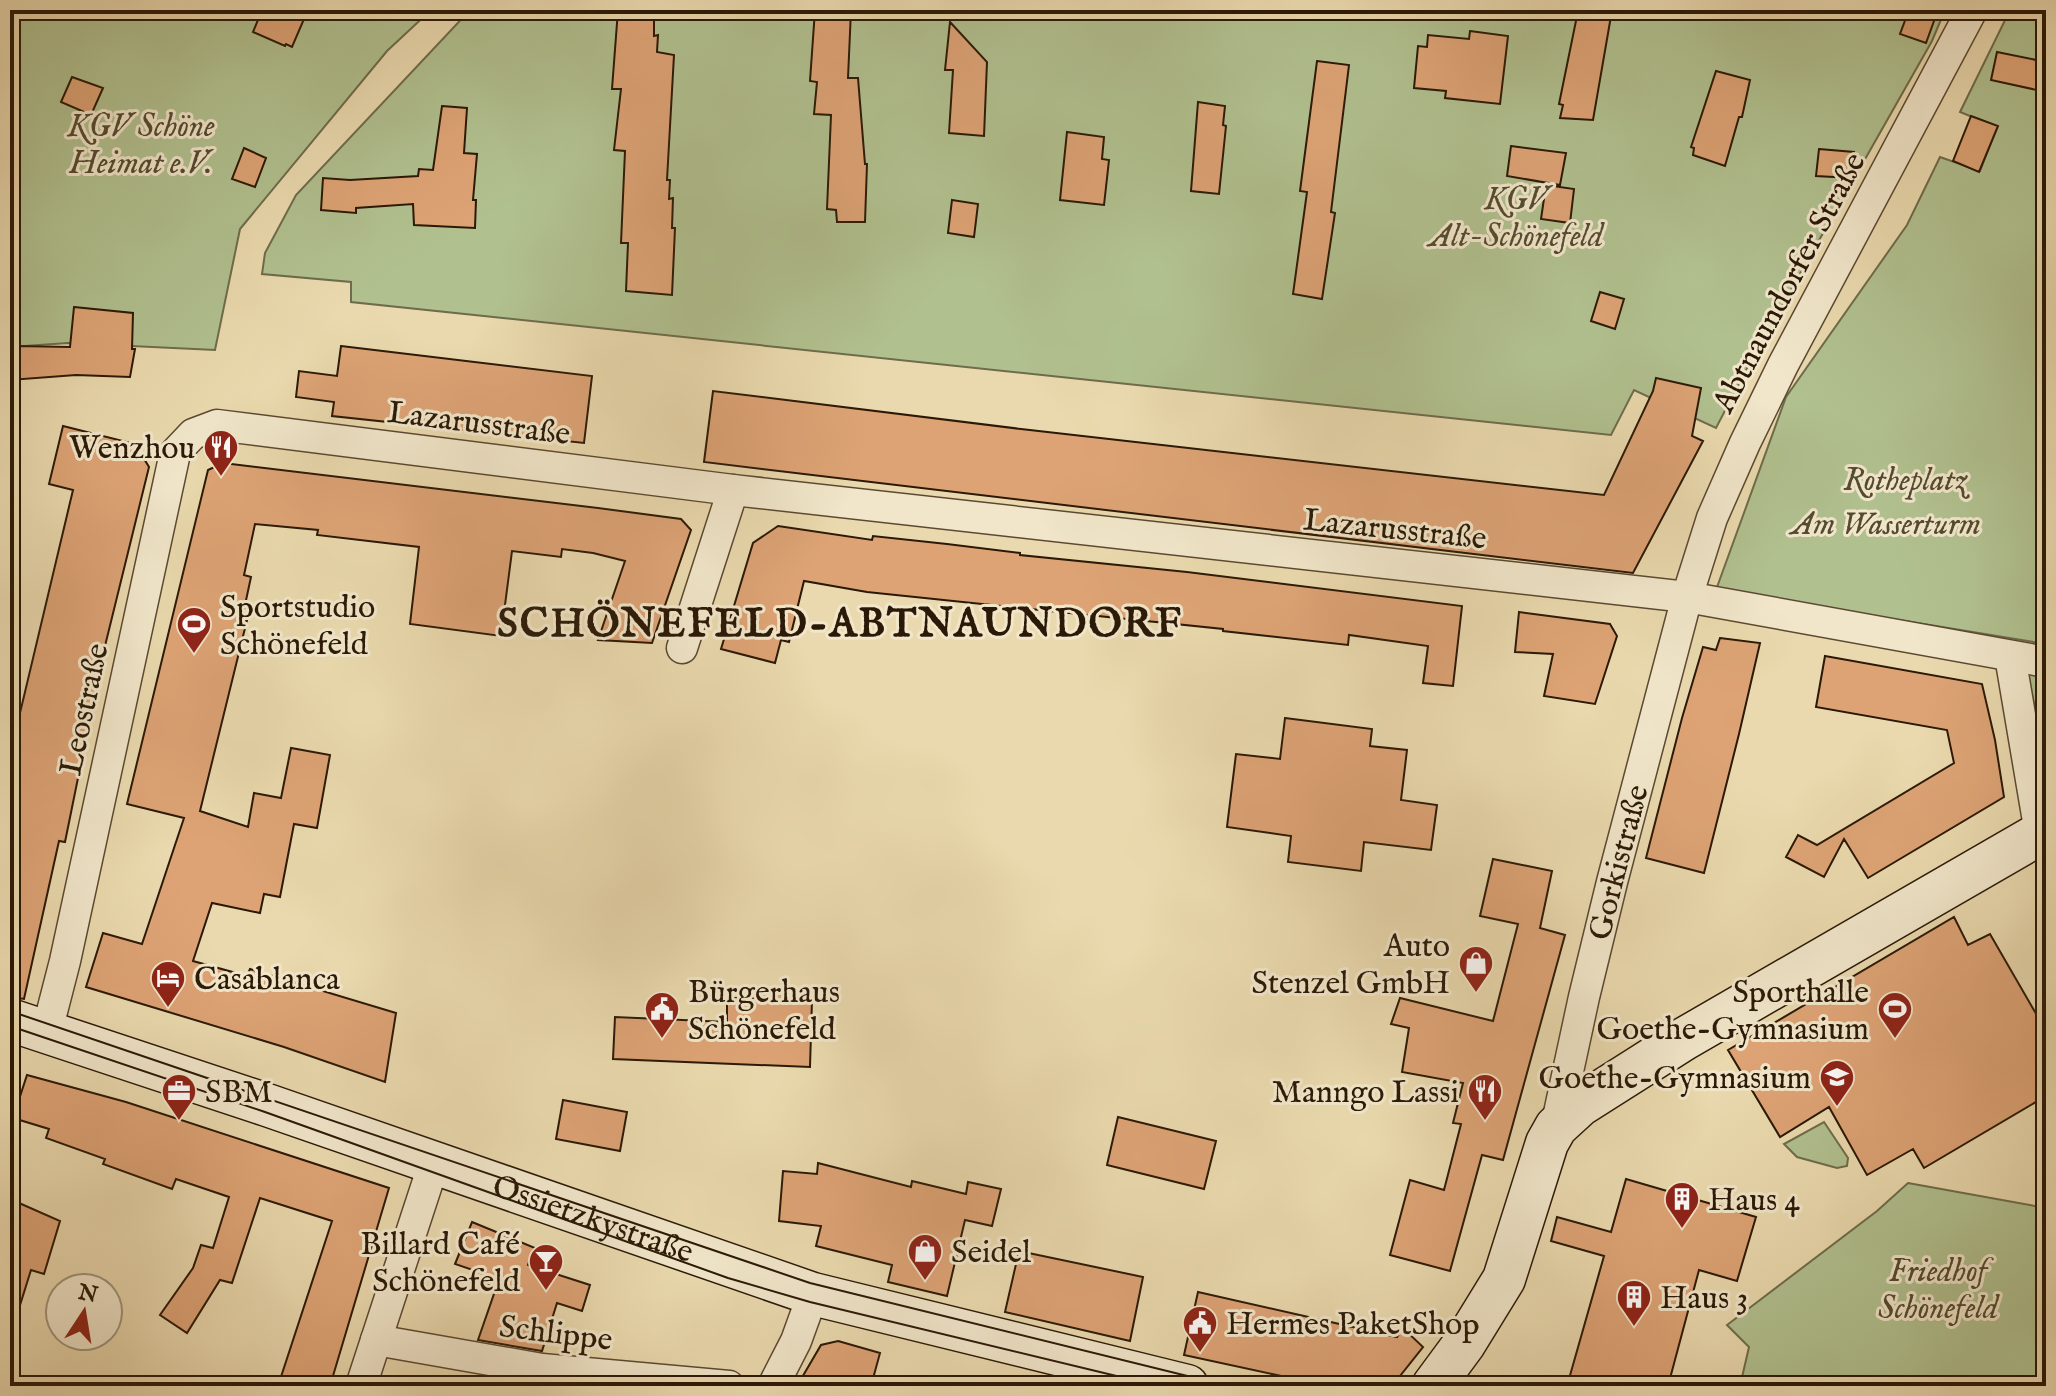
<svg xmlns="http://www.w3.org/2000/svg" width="2056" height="1396" viewBox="0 0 2056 1396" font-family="'IM FELL English',serif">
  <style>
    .green { fill: #b1c08f; stroke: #6e6c4b; stroke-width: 2 }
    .building { fill: #dda375; stroke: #2b1907; stroke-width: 2 }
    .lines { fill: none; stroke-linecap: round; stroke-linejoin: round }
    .street-casing { stroke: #5b4931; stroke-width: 33 }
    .secondary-casing { stroke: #2b1907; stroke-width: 45 }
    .street { stroke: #f1e6ca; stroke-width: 30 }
    .secondary { stroke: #f1e6ca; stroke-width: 42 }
    .tram { stroke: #2b1907; stroke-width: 2 }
    .labels { text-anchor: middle; stroke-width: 6; stroke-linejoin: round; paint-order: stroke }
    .park-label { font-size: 32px; font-style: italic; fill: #534b30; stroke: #f1e6ca }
    .street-label { font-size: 32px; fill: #2b1907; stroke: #f1e6ca }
    .poi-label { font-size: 32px; fill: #2b1907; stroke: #f1e6ca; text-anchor: start }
    .district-label { font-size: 40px; font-weight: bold; letter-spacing: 2px; fill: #2b1907; stroke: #f1e6ca }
  </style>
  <rect width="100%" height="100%" fill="#ead9ae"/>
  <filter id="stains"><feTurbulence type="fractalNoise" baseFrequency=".0025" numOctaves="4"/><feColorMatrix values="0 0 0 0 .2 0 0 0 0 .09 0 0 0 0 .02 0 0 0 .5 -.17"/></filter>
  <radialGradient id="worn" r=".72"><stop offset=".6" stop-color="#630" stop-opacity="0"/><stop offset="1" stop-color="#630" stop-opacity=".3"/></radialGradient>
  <!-- green -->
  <path class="green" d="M 10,10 L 431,10 L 387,51 L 240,229 L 215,350 L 68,343 L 10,347 Z
    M 470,10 L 1945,10 L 1932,41 L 1754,355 L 1716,428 L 1634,390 L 1611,435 L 351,302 L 351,282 L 262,274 L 265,253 L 296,195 Z
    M 2010,10 L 2046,10 L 2046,644 L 1716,590 L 1786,397 L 1907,225 L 1940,157 L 1980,171 L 1997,127 L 1960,112 Z
    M 2027,672 L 2046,676 L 2046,758 Z
    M 1824,1122 L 1848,1158 L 1847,1166 L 1837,1168 L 1797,1157 L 1784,1144 Z
    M 1908,1183 L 2046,1208 L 2046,1386 L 1740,1386 L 1749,1347 L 1727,1325 L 1877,1211 Z"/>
  <!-- building -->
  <path class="building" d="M 262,10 L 283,10 L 304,19 L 292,47 L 286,44 L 285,46 L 253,32 Z
    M 618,10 L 651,10 L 650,19 L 654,19 L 654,36 L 658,35 L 657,52 L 674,55 L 667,180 L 670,180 L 669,199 L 673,198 L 672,228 L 675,228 L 672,295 L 626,291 L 628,243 L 621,243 L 625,151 L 614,150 L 621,89 L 612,89 Z
    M 815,10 L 851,10 L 848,78 L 858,78 L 865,164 L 867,164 L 865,222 L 837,222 L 836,210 L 827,209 L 831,115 L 814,114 L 817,82 L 810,81 Z
    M 1909,10 L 1938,10 L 1926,43 L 1900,34 Z
    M 1578,11 L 1611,16 L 1593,120 L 1560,118 L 1563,105 L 1559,104 Z
    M 950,22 L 987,62 L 984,136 L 949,133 L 953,70 L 945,70 Z
    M 1470,31 L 1508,36 L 1500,104 L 1445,98 L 1446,91 L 1414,88 L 1418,46 L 1427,47 L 1428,35 L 1469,39 Z
    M 1997,52 L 2046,62 L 2046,92 L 1991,80 Z
    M 1317,61 L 1349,65 L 1331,212 L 1335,213 L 1322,299 L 1293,294 L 1307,192 L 1300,191 Z
    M 1716,71 L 1750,80 L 1742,117 L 1739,117 L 1725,166 L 1693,155 L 1694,148 L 1691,147 Z
    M 72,77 L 103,88 L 91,115 L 61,102 Z
    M 1198,102 L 1225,106 L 1223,125 L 1226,126 L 1219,194 L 1191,191 Z
    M 442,106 L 467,108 L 464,153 L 477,154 L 473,200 L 476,200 L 475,228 L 414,225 L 413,204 L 356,208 L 356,213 L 321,210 L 323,178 L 350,180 L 418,176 L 419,169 L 433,170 Z
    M 1971,116 L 1998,126 L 1979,172 L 1953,161 Z
    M 1067,132 L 1104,137 L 1102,159 L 1109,160 L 1104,205 L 1060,200 Z
    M 1511,146 L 1566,153 L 1560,185 L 1507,176 Z
    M 244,148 L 266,158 L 255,187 L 232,179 Z
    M 1819,149 L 1854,152 L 1852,178 L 1816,176 Z
    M 1546,185 L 1574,189 L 1570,223 L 1541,219 Z
    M 952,200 L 978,204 L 974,237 L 948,233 Z
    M 1600,292 L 1624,299 L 1615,329 L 1591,321 Z
    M 74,307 L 133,313 L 132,349 L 135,349 L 130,377 L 76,375 L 10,380 L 10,353 L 17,353 L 16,346 L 70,347 Z
    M 341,346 L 592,376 L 584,443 L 332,416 L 334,402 L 296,397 L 299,371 L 337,376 Z
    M 1656,378 L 1701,388 L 1692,436 L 1703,441 L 1633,573 L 704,462 L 713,391 L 1021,429 L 1604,495 L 1653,391 Z
    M 63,426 L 135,444 L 149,467 L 104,650 L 65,842 L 59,841 L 24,999 L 10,997 L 10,755 L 73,490 L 49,484 Z
    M 223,463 L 598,508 L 681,519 L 691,530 L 652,643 L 598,640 L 625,561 L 593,553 L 562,549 L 561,557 L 512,551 L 501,636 L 410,624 L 419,547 L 317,535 L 318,530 L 255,524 L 244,575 L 251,577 L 242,619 L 247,620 L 200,811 L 248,827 L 254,793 L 281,798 L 291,748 L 330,755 L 317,828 L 294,824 L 280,897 L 264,894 L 260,913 L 212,903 L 193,961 L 247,976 L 250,969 L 396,1013 L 385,1082 L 284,1047 L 86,987 L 103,933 L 142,944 L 184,818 L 127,804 L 208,470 Z
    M 778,526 L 872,540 L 873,536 L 947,544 L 1020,553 L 1020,555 L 1187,572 L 1462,606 L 1453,686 L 1423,683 L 1428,646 L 1349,635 L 1348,645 L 1223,631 L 1223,629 L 867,592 L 804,581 L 789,642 L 781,640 L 775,663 L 721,649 L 753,543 Z
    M 1519,612 L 1610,624 L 1617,636 L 1595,704 L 1544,696 L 1553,654 L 1515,652 Z
    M 1720,638 L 1760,643 L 1739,734 L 1704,873 L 1646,858 L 1682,718 L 1703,647 L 1716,650 Z
    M 1825,656 L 1982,684 L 1995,740 L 2004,797 L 1868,878 L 1844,839 L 1824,877 L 1786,857 L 1798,835 L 1817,845 L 1954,763 L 1947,730 L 1816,707 Z
    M 1285,718 L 1372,729 L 1370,746 L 1407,750 L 1401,800 L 1437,805 L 1431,850 L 1364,842 L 1361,871 L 1288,862 L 1291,836 L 1227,827 L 1236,754 L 1280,759 Z
    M 1493,859 L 1552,871 L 1540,928 L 1565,935 L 1503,1160 L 1482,1155 L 1450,1271 L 1390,1255 L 1410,1180 L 1444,1190 L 1461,1124 L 1453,1123 L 1463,1083 L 1402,1072 L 1409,1028 L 1391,1024 L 1400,998 L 1493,1021 L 1518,924 L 1480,916 Z
    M 1954,917 L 1968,945 L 1990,934 L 2046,1031 L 2046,1096 L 1924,1168 L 1913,1149 L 1867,1175 L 1829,1107 L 1780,1137 L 1728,1050 Z
    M 756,991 L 785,992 L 785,999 L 812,1000 L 810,1067 L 613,1059 L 615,1017 L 727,1022 L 727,998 L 755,998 Z
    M 27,1075 L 126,1102 L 389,1188 L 330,1386 L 278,1386 L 332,1221 L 260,1198 L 232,1283 L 220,1280 L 187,1333 L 160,1315 L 193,1268 L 201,1245 L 213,1248 L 229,1197 L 176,1179 L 172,1189 L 103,1164 L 105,1159 L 46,1138 L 49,1129 L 13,1118 Z
    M 563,1100 L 627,1112 L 620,1151 L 556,1139 Z
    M 1118,1117 L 1216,1141 L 1204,1189 L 1107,1165 Z
    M 818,1163 L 911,1187 L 912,1181 L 966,1194 L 968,1182 L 1001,1189 L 992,1226 L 965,1220 L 947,1296 L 888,1282 L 892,1265 L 816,1246 L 821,1226 L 779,1221 L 783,1171 L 817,1174 Z
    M 1626,1179 L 1756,1217 L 1737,1281 L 1699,1270 L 1668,1386 L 1567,1386 L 1604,1256 L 1551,1241 L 1557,1217 L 1611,1232 Z
    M 10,1199 L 60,1221 L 44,1274 L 31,1270 L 16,1318 L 10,1318 Z
    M 472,1222 L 535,1248 L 528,1265 L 590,1285 L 582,1311 L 557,1303 L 542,1351 L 478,1340 L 496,1288 L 473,1279 L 476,1271 L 455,1264 Z
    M 1019,1251 L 1143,1277 L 1130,1341 L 1005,1312 Z
    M 1198,1292 L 1397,1337 L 1403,1328 L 1423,1347 L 1392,1386 L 1327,1386 L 1184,1355 Z
    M 838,1341 L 880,1353 L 871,1386 L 797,1386 L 821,1345 Z"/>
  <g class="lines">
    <!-- street casing -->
    <g class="street-casing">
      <g id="street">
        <path d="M 682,648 L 733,490"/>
        <path d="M 2010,656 L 2040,833"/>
        <path d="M 47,1031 L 65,961 L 175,453 L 193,434 L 217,425 L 733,490 L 1687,597 L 2046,662"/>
        <path id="s1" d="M 1556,1127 L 1584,997 L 1612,882 L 1687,597 L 1712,518 L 1745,443 L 1783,365 L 1972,10"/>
        <path d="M 376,1340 L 542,1369 L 729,1386"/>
        <path d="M 361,1386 L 434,1163"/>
        <path d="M 773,1386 L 796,1341 L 813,1294"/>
      </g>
    </g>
    <!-- secondary casing -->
    <g class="secondary-casing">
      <g id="secondary">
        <path id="s2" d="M 10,1020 L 267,1105 L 813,1294 L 1187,1386"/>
        <path d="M 1433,1386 L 1464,1344 L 1504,1279 L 1547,1143 L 1556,1127 L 1580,1105 L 1684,1039 L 2046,830"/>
      </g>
    </g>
    <!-- street -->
    <use href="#street" class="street"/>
    <!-- secondary -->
    <use href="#secondary" class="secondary"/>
    <!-- tram -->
    <path class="tram" d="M 10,1011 L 810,1283 L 1228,1386
      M 10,1026 L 265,1112 L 728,1278 L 810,1302 L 1158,1386"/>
  </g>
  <!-- icons -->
  <defs>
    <g id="restaurant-pin" transform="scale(1.8)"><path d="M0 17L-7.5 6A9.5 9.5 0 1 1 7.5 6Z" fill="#8f2418" stroke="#f1e6ca"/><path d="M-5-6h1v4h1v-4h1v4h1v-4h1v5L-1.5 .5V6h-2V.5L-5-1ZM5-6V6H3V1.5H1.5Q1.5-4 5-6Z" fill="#fff"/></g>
    <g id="stadium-pin" transform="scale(1.8)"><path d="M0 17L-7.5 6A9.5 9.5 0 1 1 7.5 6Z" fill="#8f2418" stroke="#f1e6ca"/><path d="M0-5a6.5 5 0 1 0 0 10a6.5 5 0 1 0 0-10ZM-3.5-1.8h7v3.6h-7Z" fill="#fff"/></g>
    <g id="shop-pin" transform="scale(1.8)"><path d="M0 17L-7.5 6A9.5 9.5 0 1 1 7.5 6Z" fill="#8f2418" stroke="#f1e6ca"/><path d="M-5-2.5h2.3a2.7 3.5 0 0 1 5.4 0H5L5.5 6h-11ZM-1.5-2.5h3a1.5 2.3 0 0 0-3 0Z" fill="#fff"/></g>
    <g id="hotel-pin" transform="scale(1.8)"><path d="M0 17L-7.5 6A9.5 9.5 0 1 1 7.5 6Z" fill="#8f2418" stroke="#f1e6ca"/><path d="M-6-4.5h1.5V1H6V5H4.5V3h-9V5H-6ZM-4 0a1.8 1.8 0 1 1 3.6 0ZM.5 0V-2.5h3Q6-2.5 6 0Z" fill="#fff"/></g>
    <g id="civic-pin" transform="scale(1.8)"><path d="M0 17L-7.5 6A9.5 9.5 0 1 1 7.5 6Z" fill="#8f2418" stroke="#f1e6ca"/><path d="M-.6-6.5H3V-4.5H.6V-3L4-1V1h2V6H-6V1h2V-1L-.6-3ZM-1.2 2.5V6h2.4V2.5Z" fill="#fff"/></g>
    <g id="school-pin" transform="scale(1.8)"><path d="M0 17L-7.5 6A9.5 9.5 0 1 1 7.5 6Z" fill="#8f2418" stroke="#f1e6ca"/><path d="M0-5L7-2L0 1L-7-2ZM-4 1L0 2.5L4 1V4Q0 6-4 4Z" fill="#fff"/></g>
    <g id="office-pin" transform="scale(1.8)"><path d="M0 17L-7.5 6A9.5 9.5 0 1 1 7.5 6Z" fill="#8f2418" stroke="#f1e6ca"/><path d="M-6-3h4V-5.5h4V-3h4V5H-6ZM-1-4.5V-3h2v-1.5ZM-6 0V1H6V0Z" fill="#fff"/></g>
    <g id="building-pin" transform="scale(1.8)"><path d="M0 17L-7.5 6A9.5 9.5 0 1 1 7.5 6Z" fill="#8f2418" stroke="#f1e6ca"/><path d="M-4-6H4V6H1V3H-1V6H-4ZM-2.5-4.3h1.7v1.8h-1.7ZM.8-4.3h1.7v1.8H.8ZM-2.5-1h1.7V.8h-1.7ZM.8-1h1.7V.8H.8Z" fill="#fff"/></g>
    <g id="bar-pin" transform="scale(1.8)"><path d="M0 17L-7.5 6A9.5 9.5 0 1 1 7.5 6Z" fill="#8f2418" stroke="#f1e6ca"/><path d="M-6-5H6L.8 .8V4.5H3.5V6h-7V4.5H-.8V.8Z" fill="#fff"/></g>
  </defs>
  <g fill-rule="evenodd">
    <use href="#restaurant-pin" x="221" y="447"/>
    <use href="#stadium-pin" x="194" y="624"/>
    <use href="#shop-pin" x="1476" y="963"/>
    <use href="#hotel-pin" x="168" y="978"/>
    <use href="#civic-pin" x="662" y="1009"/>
    <use href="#stadium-pin" x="1895" y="1009"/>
    <use href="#school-pin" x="1837" y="1077"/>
    <use href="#office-pin" x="179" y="1091"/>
    <use href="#restaurant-pin" x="1485" y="1091"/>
    <use href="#building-pin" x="1682" y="1199"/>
    <use href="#shop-pin" x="925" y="1251"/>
    <use href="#bar-pin" x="546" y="1261"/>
    <use href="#building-pin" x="1634" y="1297"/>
    <use href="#civic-pin" x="1200" y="1323"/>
  </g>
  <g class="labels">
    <!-- park labels -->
    <g class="park-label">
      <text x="141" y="136">KGV Schöne<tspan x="141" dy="37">Heimat e.V.</tspan></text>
      <text x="1516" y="209">KGV<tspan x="1516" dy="37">Alt-Schönefeld</tspan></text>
      <text x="1905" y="490">Rotheplatz</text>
      <text x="1886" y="534">Am Wasserturm</text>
      <text x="1938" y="1281">Friedhof<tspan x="1938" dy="37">Schönefeld</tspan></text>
    </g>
    <!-- street labels -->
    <g class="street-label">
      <text transform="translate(1788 282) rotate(-62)" y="11">Abtnaundorfer Straße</text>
      <text transform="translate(479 422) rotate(7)" y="11">Lazarusstraße</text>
      <text transform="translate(1395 528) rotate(6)" y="11">Lazarusstraße</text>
      <text transform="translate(83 709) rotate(-78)" y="11">Leostraße</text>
      <text dy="11" stroke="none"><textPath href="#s1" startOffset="272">Gorkistraße</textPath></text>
      <text dy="11" stroke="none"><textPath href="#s2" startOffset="616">Ossietzkystraße</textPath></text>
      <text transform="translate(556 1332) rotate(7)" y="11">Schlippe</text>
    </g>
    <!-- poi labels -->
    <g class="poi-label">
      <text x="195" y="458" text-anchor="end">Wenzhou</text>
      <text x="220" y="617">Sportstudio<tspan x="220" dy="37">Schönefeld</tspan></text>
      <text x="1450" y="956" text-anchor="end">Auto<tspan x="1450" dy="37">Stenzel GmbH</tspan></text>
      <text x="194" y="989">Casablanca</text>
      <text x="688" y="1002">Bürgerhaus<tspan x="688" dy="37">Schönefeld</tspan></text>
      <text x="1869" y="1002" text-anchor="end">Sporthalle<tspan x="1869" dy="37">Goethe-Gymnasium</tspan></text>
      <text x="1811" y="1088" text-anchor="end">Goethe-Gymnasium</text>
      <text x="205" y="1102">SBM</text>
      <text x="1459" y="1102" text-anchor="end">Manngo Lassi</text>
      <text x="1708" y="1210">Haus 4</text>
      <text x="520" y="1254" text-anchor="end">Billard Café<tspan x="520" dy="37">Schönefeld</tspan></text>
      <text x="951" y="1262">Seidel</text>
      <text x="1660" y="1308">Haus 3</text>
      <text x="1226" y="1334">Hermes PaketShop</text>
    </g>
    <!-- district labels -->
    <g class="district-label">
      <text x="840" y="636">SCHÖNEFELD-ABTNAUNDORF</text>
    </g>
  </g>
  <!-- margin -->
  <rect width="2056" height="1396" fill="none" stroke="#ead9ae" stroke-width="40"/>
  <rect x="12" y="12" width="2032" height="1372" fill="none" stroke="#2b1907" stroke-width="4"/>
  <rect x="20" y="20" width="2016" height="1356" fill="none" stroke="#2b1907" stroke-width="2"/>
  <!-- north arrow -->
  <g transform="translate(84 1312) rotate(12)"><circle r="38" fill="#f1e6ca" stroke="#a2947c" stroke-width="2"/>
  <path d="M0-6L14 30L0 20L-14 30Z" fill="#8f2418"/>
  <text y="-12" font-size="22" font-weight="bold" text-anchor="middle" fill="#2b1907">N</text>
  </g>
  <rect width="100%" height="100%" filter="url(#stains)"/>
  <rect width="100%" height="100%" fill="url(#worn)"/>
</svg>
